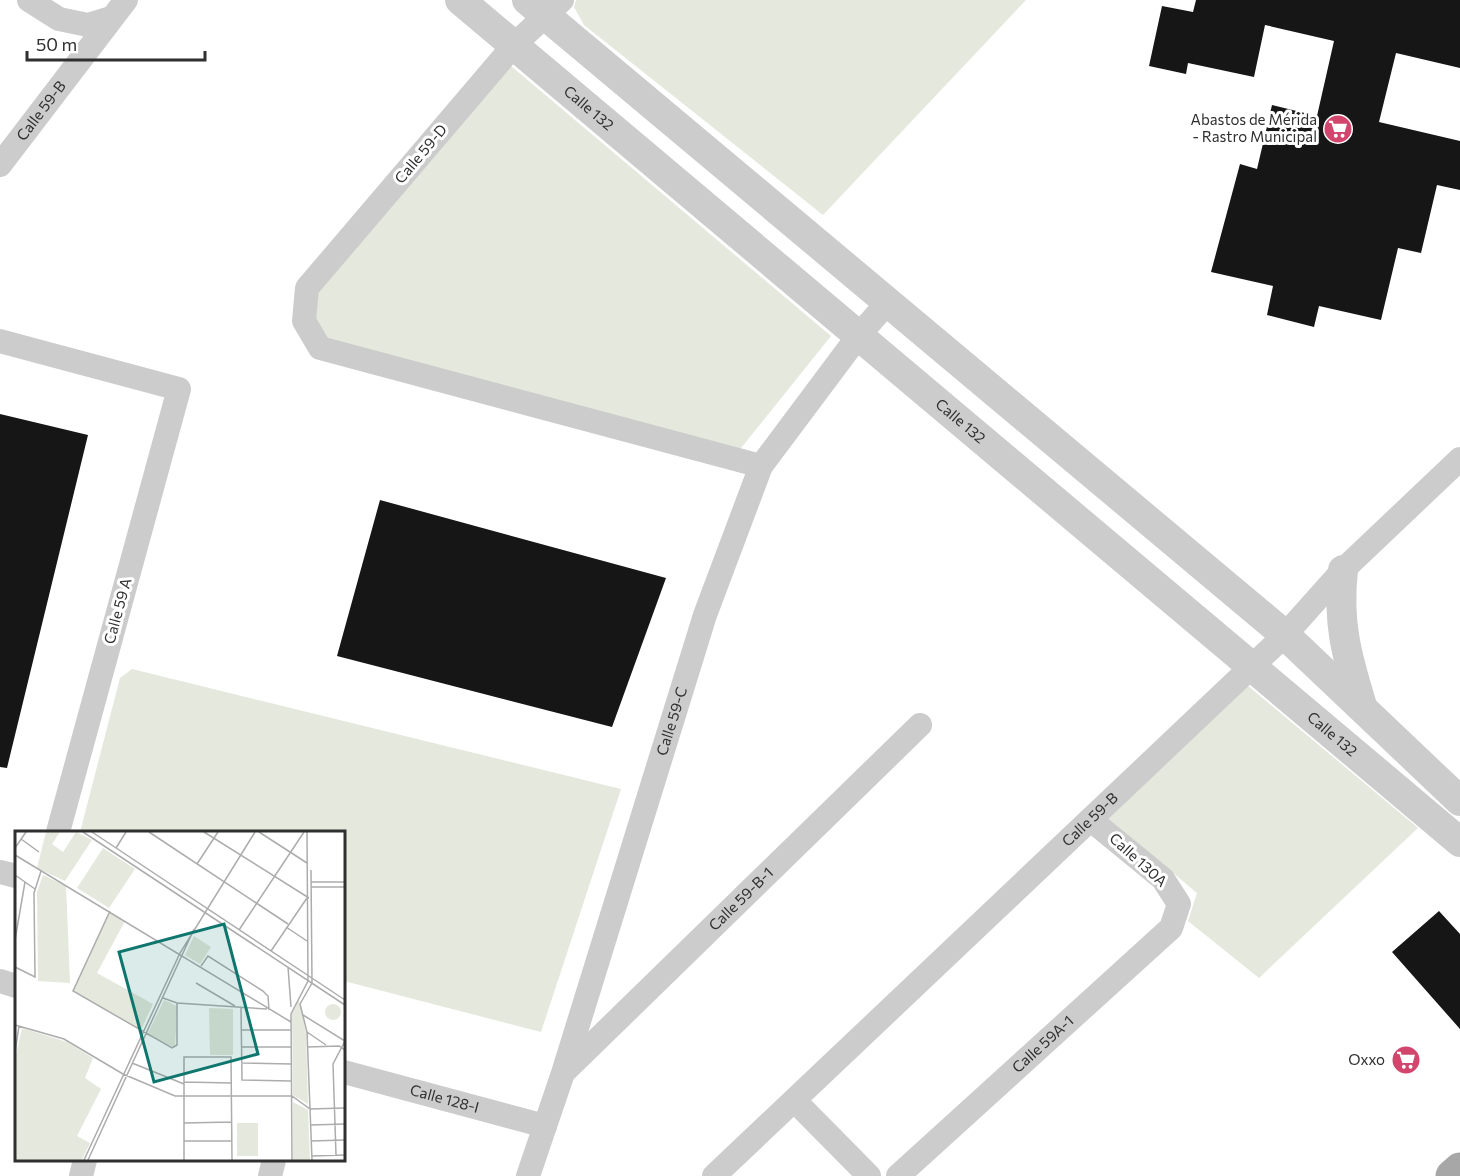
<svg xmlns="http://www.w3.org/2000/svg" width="1460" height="1176" viewBox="0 0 1460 1176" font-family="Commissioner,sans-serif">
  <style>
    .green { fill: #e5e8dc }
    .building { fill: #161616 }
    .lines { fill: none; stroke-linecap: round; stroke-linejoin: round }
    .minor { stroke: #ccc; stroke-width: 24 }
    .tertiary { stroke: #ccc; stroke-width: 30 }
    .primary { stroke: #a7a7a7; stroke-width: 33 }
    .labels { text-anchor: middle; stroke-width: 6; stroke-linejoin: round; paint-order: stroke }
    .street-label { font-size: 15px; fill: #2f2f2f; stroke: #fff }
    .poi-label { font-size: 15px; fill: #2f2f2f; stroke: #fff; text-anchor: end }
    .inset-road { fill: none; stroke: #acacac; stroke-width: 1.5 }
    .view { fill: #0f766e; fill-opacity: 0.15; stroke: #0f766e; stroke-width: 3 }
    .inset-edge { fill: none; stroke: #2f2f2f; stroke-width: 3 }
  </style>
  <rect width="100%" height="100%" fill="#fff"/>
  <!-- green -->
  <path class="green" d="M 576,0 L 1026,0 L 823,215 L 584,25 L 574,7 Z
    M 511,66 L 831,336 L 733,458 L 320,348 L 307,288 Z
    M 132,669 L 621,789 L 541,1032 L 344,981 L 344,832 L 80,832 L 120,678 Z
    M 1247,685 L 1418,828 L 1259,978 L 1188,921 L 1197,893 L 1105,816 Z"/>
  <!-- building -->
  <path class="building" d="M 1196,0 L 1460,0 L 1460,68 L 1396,53 L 1379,122 L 1460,141 L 1460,190 L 1437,185 L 1421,253 L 1398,248 L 1381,320 L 1319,306 L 1314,327 L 1267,315 L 1273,286 L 1211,272 L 1240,164 L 1257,169 L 1272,105 L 1317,116 L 1334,41 L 1265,25 L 1254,77 L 1188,63 L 1186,74 L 1149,66 L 1162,6 L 1193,12 Z
    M 0,414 L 88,435 L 7,768 L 0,767 Z
    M 380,500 L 666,578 L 612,727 L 337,656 Z
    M 1439,911 L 1460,934 L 1460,1029 L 1392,952 Z"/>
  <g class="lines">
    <!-- minor -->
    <g class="minor">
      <path d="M 29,0 L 59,19 L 88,25 L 111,18"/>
      <path d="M 562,0 L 514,45 L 307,288 L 304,321 L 320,348 L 761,466"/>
      <path id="s1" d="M 0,165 L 126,0"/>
      <path d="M 0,341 L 179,389 L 58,832"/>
      <path d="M 0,872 L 16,876"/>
      <path d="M 0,981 L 16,986"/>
      <path id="s2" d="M 565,1071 L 920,725"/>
      <path id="s3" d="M 344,1072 L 545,1126"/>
      <path d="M 795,1101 L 869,1176"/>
      <path d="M 81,1176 L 85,1160"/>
      <path d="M 270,1176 L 274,1160"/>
      <path id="s4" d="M 528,1176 L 563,1073 L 705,615 L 761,466 L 859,335 L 888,302"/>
      <path id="s5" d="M 714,1176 L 1285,635 L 1343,570 L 1460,459"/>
      <path id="s6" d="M 898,1176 L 1171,928 L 1179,904 L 1163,879 L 1091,820"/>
    </g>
    <!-- tertiary -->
    <g class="tertiary">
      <path id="s7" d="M 460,0 L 1460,842"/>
      <path d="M 527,0 L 1285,635 L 1460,801"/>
      <path d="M 1343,570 C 1337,622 1347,657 1362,706"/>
    </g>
    <!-- primary -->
    <path class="primary" d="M 1452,1176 L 1460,1169"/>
  </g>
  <!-- icons -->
  <defs>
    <g id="supermarket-disc" transform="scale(1.5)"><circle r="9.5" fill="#d2466e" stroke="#fff"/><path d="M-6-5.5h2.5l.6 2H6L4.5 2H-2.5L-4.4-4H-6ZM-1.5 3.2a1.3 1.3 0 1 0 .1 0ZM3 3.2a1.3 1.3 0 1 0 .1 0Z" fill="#fff"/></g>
  </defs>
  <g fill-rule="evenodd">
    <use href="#supermarket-disc" x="1338" y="129"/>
    <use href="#supermarket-disc" x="1406" y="1060"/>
  </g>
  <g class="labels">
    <!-- street labels -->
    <g class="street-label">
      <text dy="5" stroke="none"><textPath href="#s7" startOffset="168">Calle 132</textPath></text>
      <text dy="5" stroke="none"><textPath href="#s1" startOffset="68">Calle 59-B</textPath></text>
      <text transform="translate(421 154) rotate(-50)" y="5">Calle 59-D</text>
      <text dy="5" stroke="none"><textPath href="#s7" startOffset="654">Calle 132</textPath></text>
      <text transform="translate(118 611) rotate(-75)" y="5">Calle 59 A</text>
      <text dy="5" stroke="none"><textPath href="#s4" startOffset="477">Calle 59-C</textPath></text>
      <text dy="5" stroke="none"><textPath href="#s7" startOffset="1140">Calle 132</textPath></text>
      <text dy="5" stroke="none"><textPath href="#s5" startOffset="518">Calle 59-B</textPath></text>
      <text transform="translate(1138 860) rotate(42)" y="5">Calle 130A</text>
      <text dy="5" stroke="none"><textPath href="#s2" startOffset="246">Calle 59-B-1</textPath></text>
      <text dy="5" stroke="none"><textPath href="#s6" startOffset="196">Calle 59A-1</textPath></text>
      <text dy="5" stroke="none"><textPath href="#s3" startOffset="104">Calle 128-I</textPath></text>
    </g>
    <!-- poi labels -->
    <g class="poi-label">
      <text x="1317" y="125">Abastos de Mérida<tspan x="1317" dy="17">- Rastro Municipal</tspan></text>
      <text x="1385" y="1065">Oxxo</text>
    </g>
  </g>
  <!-- overview -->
  <g transform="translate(15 831)">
    <rect width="330" height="330" fill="#fff"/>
    <path d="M 31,1 L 45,1 L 37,13 L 48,21 L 61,1 L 77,9 L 50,50 L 22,37 ZM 88,17 L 120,38 L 94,77 L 62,57 ZM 28,44 L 51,55 L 55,152 L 23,150 L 22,61 ZM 94,81 L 110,90 L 82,142 L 138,173 L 126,199 L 58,160 ZM 179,105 L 196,116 L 185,133 L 170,124 ZM 149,169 L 162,175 L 160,217 L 132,204 ZM 284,169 L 291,202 L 293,273 L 278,264 L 277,183 ZM310 181a8 8 0 1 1 16 0a8 8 0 1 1-16 0ZM 194,177 L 218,178 L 218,224 L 195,224 ZM 7,197 L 52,211 L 78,227 L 70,247 L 86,258 L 62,305 L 75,312 L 67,329 L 0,329 L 0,228 ZM 278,271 L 293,279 L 295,329 L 278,329 ZM 222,292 L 243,292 L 243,325 L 222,325 Z" fill="#e5e8dc"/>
    <path class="inset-road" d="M 68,1 L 330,174M 77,1 L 330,169M 134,1 L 273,93M 189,1 L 294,67M 244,1 L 292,32M 6,8 L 24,21M 0,17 L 11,1M 101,17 L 111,1M 0,24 L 276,191M 182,33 L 203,1M 296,39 L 297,152 L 285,173 L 292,201 L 297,329M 0,44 L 20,58M 296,51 L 330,51M 296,56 L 330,56M 95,80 L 58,160 L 157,217 L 162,214 L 162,172M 271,96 L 292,110M 224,99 L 289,1M 0,109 L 10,51M 256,120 L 292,67M 186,135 L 193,125 L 248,160 L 253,165 L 254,179M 0,136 L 20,146 L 19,62 L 26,40M 273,136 L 276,176M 181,152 L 220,175M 148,167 L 162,172 L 252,178M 226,176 L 227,249 L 276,250M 288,184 L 330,210 L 318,233 L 321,324M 0,194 L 49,208 L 108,243 L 160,265 L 277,265 L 295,278 L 330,277M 226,199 L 276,199M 292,201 L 311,214M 226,216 L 276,216M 293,216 L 324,215 L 330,219M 0,222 L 4,195M 117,232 L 169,253M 226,232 L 276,233M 169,251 L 216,252M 169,292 L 217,291M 296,294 L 330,293M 169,310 L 217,310M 296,310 L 330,309M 297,325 L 330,324M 69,329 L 165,122 L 240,1M 73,329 L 179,98M 169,329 L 169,226 L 216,226 L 217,329M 277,329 L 276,183 L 293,150 L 292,1"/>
    <path class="view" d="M 209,93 L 243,223 L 139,251 L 104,121 Z"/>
    <rect width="330" height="330" class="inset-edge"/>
  </g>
  <!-- scale -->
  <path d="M27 51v9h178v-9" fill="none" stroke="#2f2f2f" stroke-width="3"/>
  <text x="36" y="51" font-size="18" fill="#2f2f2f" stroke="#ffffff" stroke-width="4.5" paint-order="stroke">50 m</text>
</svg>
